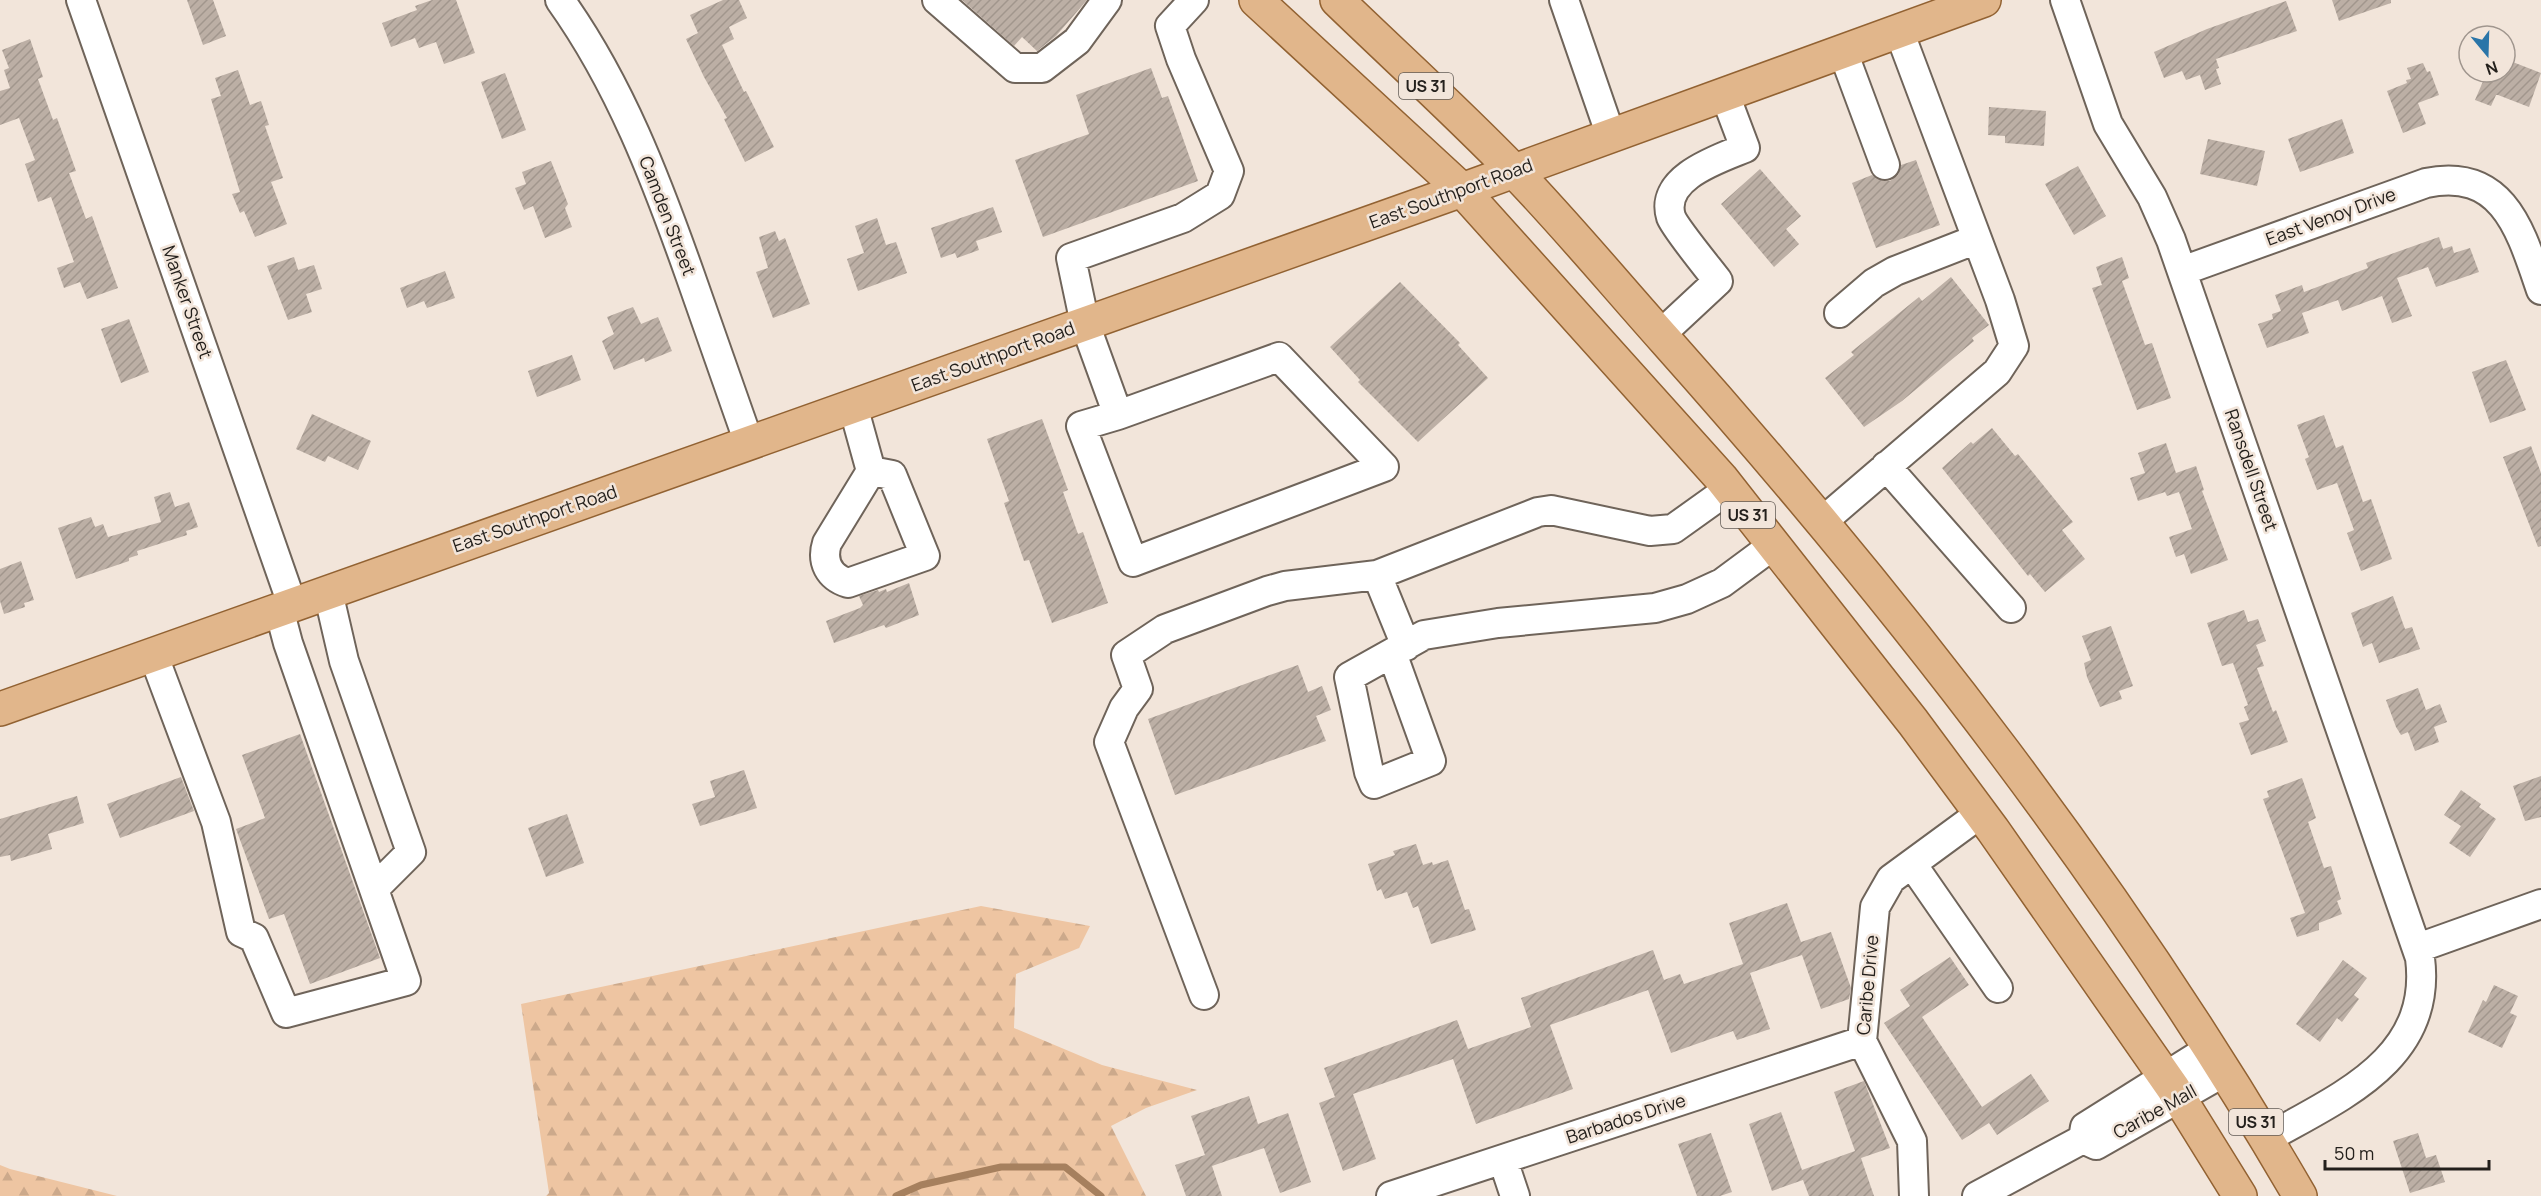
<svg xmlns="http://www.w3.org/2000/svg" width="2541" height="1196" viewBox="0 0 2541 1196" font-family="Manrope,sans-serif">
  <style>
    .forest { fill: url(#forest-firs) }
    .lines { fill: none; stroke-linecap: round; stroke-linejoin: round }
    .stream { stroke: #a6805e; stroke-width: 7 }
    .building { fill: url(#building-hatch) }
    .minor-casing { stroke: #6f645a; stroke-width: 32 }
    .major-casing { stroke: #926232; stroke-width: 36 }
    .minor { stroke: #fff; stroke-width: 28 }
    .major { stroke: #e1b68b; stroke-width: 33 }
    .labels { text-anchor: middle; stroke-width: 5; stroke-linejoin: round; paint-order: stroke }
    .shield { fill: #f2e5da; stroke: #625b55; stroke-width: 1.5 }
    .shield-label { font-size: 16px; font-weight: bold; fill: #24201c }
    .street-label { font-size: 18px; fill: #24201c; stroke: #f2e5da }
  </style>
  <defs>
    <pattern id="forest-firs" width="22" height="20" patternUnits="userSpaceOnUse" patternTransform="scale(1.5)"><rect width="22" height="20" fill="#eec5a2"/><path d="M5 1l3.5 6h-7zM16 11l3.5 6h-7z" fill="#cca98b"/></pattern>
    <pattern id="building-hatch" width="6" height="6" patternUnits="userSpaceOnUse" patternTransform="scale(1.5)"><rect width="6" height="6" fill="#bcafa5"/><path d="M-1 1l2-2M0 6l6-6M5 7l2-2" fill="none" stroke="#a1968d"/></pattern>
  </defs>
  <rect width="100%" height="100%" fill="#f2e5da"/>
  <!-- forest -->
  <path class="forest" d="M 981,906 L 1090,926 L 1079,948 L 1016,974 L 1014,1028 L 1102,1065 L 1197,1090 L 1146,1108 L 1111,1126 L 1146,1196 L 546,1196 L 549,1193 L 521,1004 Z
    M 0,1165 L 10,1169 L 117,1196 L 0,1196 Z"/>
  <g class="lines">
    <!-- stream -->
    <path class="stream" d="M 896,1196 L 921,1185 L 1001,1167 L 1065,1167 L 1101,1196"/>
  </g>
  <!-- building -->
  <path class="building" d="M 187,0 L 213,0 L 226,36 L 203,45 Z
    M 432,0 L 456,0 L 475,53 L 444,64 L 436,42 L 419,48 L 415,38 L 391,47 L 382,23 L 417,10 L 415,6 Z
    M 723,0 L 739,0 L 747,18 L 729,27 L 734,39 L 722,45 L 744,92 L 746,91 L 774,147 L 745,162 L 724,119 L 727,118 L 704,77 L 686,39 L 698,33 L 690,15 Z
    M 962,0 L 1087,0 L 1056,36 L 1037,51 L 1022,37 L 1014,46 Z
    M 2332,0 L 2391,0 L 2391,3 L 2339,21 Z
    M 2286,1 L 2297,31 L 2216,59 L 2219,68 L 2216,69 L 2221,84 L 2205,90 L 2200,75 L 2186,80 L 2182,71 L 2164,78 L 2154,52 L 2207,29 Z
    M 30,39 L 43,77 L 38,79 L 53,120 L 57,118 L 76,171 L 69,173 L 86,219 L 92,216 L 118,288 L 87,299 L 80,282 L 64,288 L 57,268 L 74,262 L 51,197 L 38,202 L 25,164 L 35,160 L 19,118 L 0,125 L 0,91 L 10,88 L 4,70 L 9,68 L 2,50 Z
    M 2505,59 L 2541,73 L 2529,107 L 2498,95 L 2496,95 L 2491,106 L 2475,100 L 2487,72 L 2505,72 Z
    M 2423,63 L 2427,72 L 2430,71 L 2439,95 L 2418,103 L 2426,124 L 2403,133 L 2387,91 L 2407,83 L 2406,80 L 2411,79 L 2407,68 Z
    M 1151,68 L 1162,98 L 1168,96 L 1198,181 L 1043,237 L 1015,160 L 1089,134 L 1076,95 Z
    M 238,70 L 250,105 L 261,101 L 269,125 L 265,126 L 283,178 L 271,182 L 287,224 L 255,237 L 244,211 L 240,213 L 232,194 L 240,192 L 211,99 L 221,96 L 215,78 Z
    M 505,73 L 526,130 L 502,139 L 481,82 Z
    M 1989,107 L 2046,111 L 2044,146 L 2005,143 L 2005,136 L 1988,135 Z
    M 2342,119 L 2354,153 L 2300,172 L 2288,139 Z
    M 2208,139 L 2265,151 L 2257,186 L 2200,174 Z
    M 1916,160 L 1940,225 L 1876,248 L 1852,183 L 1872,175 L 1882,181 L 1890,181 L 1898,175 L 1901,165 Z
    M 551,161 L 568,204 L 565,208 L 572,227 L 545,238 L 533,206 L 524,210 L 515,188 L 526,184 L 522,172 Z
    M 2078,166 L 2106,216 L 2074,235 L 2045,184 Z
    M 1760,169 L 1801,216 L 1786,229 L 1799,244 L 1774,267 L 1721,204 Z
    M 993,207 L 1002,232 L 976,241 L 979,250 L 957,258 L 955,253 L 941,258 L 931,228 Z
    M 877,218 L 886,245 L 896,242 L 907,273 L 858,291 L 847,259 L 864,253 L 855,226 Z
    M 775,231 L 779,241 L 785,238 L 810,304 L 773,318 L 756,272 L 768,268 L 759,237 Z
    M 2439,237 L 2443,249 L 2452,246 L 2454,253 L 2470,248 L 2479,272 L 2436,287 L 2428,267 L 2397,278 L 2412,316 L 2392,323 L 2382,296 L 2342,311 L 2338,300 L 2302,313 L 2309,333 L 2267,348 L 2258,324 L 2273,319 L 2272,314 L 2281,311 L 2275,295 L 2302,285 L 2304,292 L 2368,268 L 2366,263 Z
    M 294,257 L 298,270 L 314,265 L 322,289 L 306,294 L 312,312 L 288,320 L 267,266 Z
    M 2122,257 L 2129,278 L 2122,281 L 2145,345 L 2152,343 L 2171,398 L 2137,410 L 2092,288 L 2102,285 L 2096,267 Z
    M 445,271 L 455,298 L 427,308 L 424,301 L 407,308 L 400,288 Z
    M 1951,277 L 1989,325 L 1972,338 L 1974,341 L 1902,401 L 1864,427 L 1825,378 L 1854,355 L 1851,352 L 1919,297 L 1922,301 Z
    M 1400,282 L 1460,343 L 1458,345 L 1488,378 L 1418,442 L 1358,382 L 1360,380 L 1330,347 Z
    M 633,307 L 641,324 L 658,317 L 672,351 L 645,362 L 644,358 L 614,370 L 602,341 L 614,334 L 607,317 Z
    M 129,319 L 149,372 L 121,383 L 101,329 Z
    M 572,355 L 581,380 L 537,397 L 528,371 Z
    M 2506,360 L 2526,410 L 2490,423 L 2472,372 Z
    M 312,414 L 371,441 L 358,470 L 328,456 L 325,462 L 296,449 Z
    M 2324,415 L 2336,448 L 2343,445 L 2363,502 L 2371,499 L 2392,559 L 2361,571 L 2347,533 L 2354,530 L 2337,483 L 2317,490 L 2305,459 L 2309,457 L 2297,425 Z
    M 1042,419 L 1068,490 L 1063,492 L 1078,534 L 1083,532 L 1108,603 L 1052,623 L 1029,560 L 1024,561 L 1004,503 L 1009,501 L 987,439 Z
    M 1992,428 L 2015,456 L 2018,454 L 2073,522 L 2062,530 L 2085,559 L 2045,592 L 2030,574 L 2028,576 L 1942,468 L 1971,442 L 1973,444 Z
    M 2166,443 L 2176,473 L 2196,466 L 2204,490 L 2202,491 L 2228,560 L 2191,574 L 2184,554 L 2176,557 L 2169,537 L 2192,529 L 2179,492 L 2167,496 L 2165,492 L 2138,501 L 2130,478 L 2145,473 L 2138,453 Z
    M 2531,446 L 2541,473 L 2541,546 L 2538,547 L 2503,457 Z
    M 170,492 L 175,507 L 189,502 L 198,527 L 186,531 L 187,535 L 137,551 L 138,555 L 129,558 L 129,561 L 76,579 L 58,528 L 91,517 L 95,527 L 103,524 L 108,537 L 161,522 L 154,497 Z
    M 21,561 L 34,600 L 24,603 L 25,607 L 4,614 L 0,601 L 0,569 Z
    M 909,583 L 919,615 L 886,628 L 884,625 L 834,643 L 826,621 L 860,608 L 863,605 L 859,596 L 878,590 L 879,592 L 886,589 L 887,592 Z
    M 2393,596 L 2405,629 L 2412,627 L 2420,649 L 2379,663 L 2372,643 L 2363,647 L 2351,613 Z
    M 2244,610 L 2248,622 L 2258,619 L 2266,641 L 2256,645 L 2264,666 L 2257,668 L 2273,712 L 2276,710 L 2288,742 L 2251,755 L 2239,723 L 2249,720 L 2244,707 L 2248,705 L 2233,663 L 2222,666 L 2207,623 Z
    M 2111,626 L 2133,686 L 2119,691 L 2122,699 L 2100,707 L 2087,677 L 2084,663 L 2091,660 L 2082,636 Z
    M 1298,665 L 1308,692 L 1322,686 L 1331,710 L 1316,716 L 1326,741 L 1175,795 L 1148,719 Z
    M 2418,688 L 2426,710 L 2440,704 L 2447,722 L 2434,727 L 2439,742 L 2415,751 L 2408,732 L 2401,735 L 2396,727 L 2386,700 Z
    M 300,734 L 380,958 L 310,984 L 284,914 L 269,919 L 236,829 L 265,818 L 242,755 Z
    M 744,770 L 757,808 L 700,826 L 692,804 L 715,797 L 710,781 Z
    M 2541,776 L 2541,817 L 2525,821 L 2513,786 Z
    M 181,777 L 194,811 L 120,838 L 107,804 Z
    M 2302,778 L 2316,818 L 2308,822 L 2324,868 L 2331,866 L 2341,899 L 2337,901 L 2342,914 L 2319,923 L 2319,930 L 2297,937 L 2290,918 L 2305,913 L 2263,799 L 2269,797 L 2267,791 Z
    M 2461,790 L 2481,804 L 2479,807 L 2496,819 L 2470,857 L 2449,843 L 2461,826 L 2444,815 Z
    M 77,796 L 84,823 L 48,834 L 52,849 L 11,861 L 10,855 L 0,857 L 0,819 Z
    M 567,814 L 584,863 L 546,877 L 528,828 Z
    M 1416,844 L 1423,865 L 1432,862 L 1433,865 L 1448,860 L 1465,910 L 1469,909 L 1476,930 L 1431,944 L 1418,906 L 1413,908 L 1407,892 L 1385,899 L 1381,889 L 1377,891 L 1368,864 L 1395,855 L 1393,851 Z
    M 1787,903 L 1801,942 L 1831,932 L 1851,988 L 1849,999 L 1821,1009 L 1802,955 L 1750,973 L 1770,1029 L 1737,1040 L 1733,1031 L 1671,1053 L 1648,990 L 1550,1025 L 1573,1089 L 1476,1124 L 1453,1059 L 1353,1094 L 1376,1159 L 1343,1171 L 1319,1103 L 1335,1097 L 1324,1068 L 1457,1020 L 1468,1049 L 1531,1027 L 1521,998 L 1653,950 L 1664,980 L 1680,974 L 1684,984 L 1743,964 L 1729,923 Z
    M 1950,957 L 1969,985 L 1922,1017 L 1982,1107 L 2031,1074 L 2049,1101 L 1997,1135 L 1989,1123 L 1962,1140 L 1884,1023 L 1910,1006 L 1900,990 Z
    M 2343,960 L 2367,978 L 2354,995 L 2359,999 L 2342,1022 L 2337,1018 L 2320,1042 L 2296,1024 Z
    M 2494,985 L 2518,996 L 2510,1013 L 2517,1016 L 2502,1048 L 2468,1032 L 2483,1000 L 2486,1002 Z
    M 1864,1081 L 1890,1148 L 1861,1158 L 1874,1196 L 1809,1196 L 1803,1180 L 1772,1191 L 1749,1124 L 1781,1112 L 1802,1170 L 1855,1151 L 1834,1092 Z
    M 1249,1096 L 1258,1124 L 1288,1113 L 1311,1182 L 1280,1193 L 1264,1148 L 1212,1166 L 1222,1196 L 1186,1196 L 1175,1165 L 1205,1155 L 1191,1116 Z
    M 1711,1133 L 1732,1192 L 1720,1196 L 1697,1196 L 1678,1144 Z
    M 2418,1133 L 2426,1158 L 2436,1155 L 2445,1182 L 2410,1193 L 2393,1141 Z"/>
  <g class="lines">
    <!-- minor casing -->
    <g class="minor-casing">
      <path id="minor" d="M 81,0 L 292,604
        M 560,0 C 620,84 656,179 690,275 C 710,331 729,387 749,443
        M 937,0 L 1015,68 L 1042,68 L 1077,41 L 1107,0
        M 1564,0 L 1611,136
        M 2065,0 L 2108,124 L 2152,197 L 2171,240 L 2420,958 C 2433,1060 2339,1097 2266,1139
        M 1843,52 L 1885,165
        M 2182,271 L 2426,183 C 2504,167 2521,232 2541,290
        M 1839,313 L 1874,283 L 1895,271 L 1977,239
        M 1660,335 L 1718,281 C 1709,269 1675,228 1671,217 C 1659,178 1718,159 1745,148 L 1725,95
        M 853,406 L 871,471 L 827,543 C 821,562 829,577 848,583 L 925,556 L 892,475 L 871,471
        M 1118,415 L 1279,357 L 1384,467 L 1133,562 L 1081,426 L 1118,415 L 1085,324 L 1071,258 L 1183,218 L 1220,195 L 1229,171 L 1181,59 L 1170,26 L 1194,0
        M 1886,466 L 2011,608
        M 1823,521 L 1997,372 L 2014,346 L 2000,300 L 1899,31
        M 1377,575 L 1406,646
        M 328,592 L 344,661 L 411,852 L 374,889
        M 1392,653 L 1431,761 L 1374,784 L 1369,772 L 1349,677 L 1424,635 L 1498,623 L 1655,608 L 1687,599 L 1722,583 L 1772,546
        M 153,654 L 216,822 L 241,932 L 254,938 L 286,1013 L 406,981 L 288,643 L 279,609
        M 1912,864 L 1998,988
        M 2418,948 L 2541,904
        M 1204,995 L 1109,742 L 1124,708 L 1138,689 L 1126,655 L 1165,629 L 1267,591 L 1285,586 L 1377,575 L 1538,512 L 1551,510 L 1650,531 L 1673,529 L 1729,489
        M 2083,1139 L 2085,1127 L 2209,1049
        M 1503,1160 L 1515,1196
        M 1391,1196 L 1862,1041
        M 1914,1196 L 1912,1141 L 1862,1041 L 1875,907 L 1891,879 L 1981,813
        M 1977,1196 L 2083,1139 L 2096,1145 L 2224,1072"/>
    </g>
    <!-- major casing -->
    <g class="major-casing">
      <path id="major" d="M 1256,0 L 1462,190 L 1721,478 L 1913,722 L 1993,830 L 2173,1088 L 2240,1196
        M 1337,0 C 1396,57 1458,113 1515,172 C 1567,226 1615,284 1665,340 C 1902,606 2121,888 2300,1196
        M 0,709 L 1462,190 L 1984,0"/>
    </g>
    <!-- minor -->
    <use href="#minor" class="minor"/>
    <!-- major -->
    <use href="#major" class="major"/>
  </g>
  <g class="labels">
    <!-- shield labels -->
    <g class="shield">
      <rect x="1399" y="73" width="54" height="26" rx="4.5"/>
      <rect x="1721" y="502" width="54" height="26" rx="4.5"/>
      <rect x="2229" y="1109" width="54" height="26" rx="4.5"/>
    </g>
    <g class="shield-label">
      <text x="1426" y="92">US 31</text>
      <text x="1748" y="521">US 31</text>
      <text x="2256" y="1128">US 31</text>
    </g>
    <!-- street labels -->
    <g class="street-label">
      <text transform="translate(1451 194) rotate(-20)" y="6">East Southport Road</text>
      <text transform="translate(667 216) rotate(69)" y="6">Camden Street</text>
      <text transform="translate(2331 217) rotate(-20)" y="6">East Venoy Drive</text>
      <text transform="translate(187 302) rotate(71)" y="6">Manker Street</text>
      <text transform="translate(993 357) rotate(-20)" y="6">East Southport Road</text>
      <text transform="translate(2251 470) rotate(71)" y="6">Ransdell Street</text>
      <text transform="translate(535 519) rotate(-19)" y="6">East Southport Road</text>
      <text transform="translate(1868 985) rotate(-85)" y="6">Caribe Drive</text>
      <text transform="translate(2155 1112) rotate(-29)" y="6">Caribe Mall</text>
      <text transform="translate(1626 1119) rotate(-18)" y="6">Barbados Drive</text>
    </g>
  </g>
  <!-- north arrow -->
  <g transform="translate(2487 54) rotate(161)"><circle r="28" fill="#f2e5da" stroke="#a0968e" stroke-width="1.5"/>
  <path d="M0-4.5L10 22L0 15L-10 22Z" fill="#2a75a8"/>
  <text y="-9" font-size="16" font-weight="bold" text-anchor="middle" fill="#24201c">N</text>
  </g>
  <!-- scale -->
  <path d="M2325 1160v9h164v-9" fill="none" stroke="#24201c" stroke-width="3"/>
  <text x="2334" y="1160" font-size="18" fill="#24201c" stroke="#f2e5da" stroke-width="4.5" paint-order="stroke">50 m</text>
</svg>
